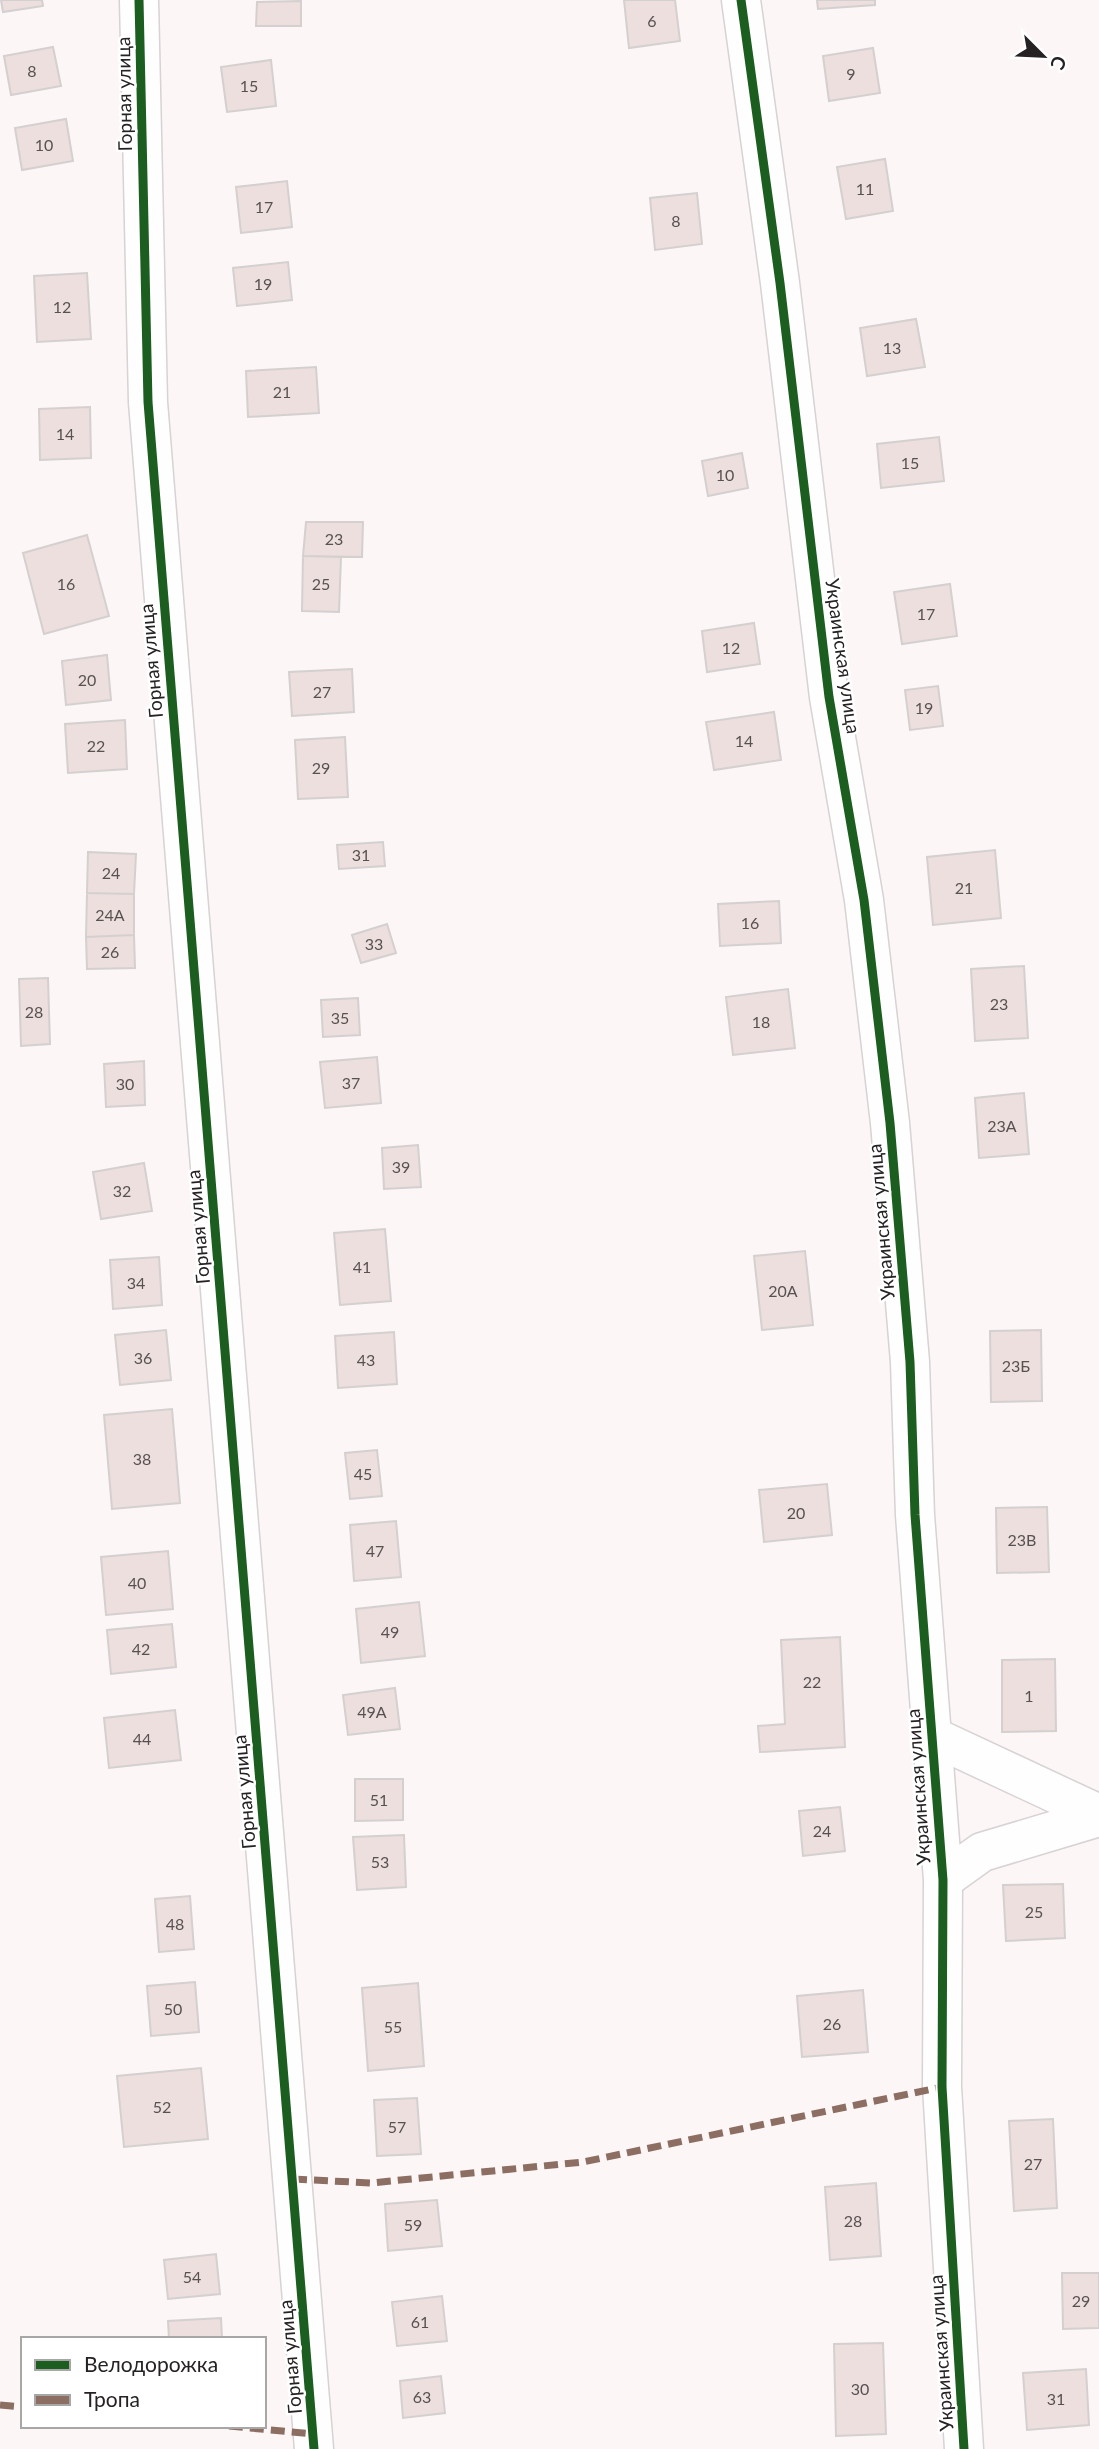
<svg xmlns="http://www.w3.org/2000/svg" width="1099" height="2449" viewBox="0 0 1099 2449" font-family="Lato,sans-serif">
  <style>
    .building { fill: #eddfdd; stroke: #d4d0d0; stroke-width: 2 }
    .lines { fill: none; stroke-linecap: round; stroke-linejoin: round }
    .minor-casing { stroke: #d7d2d3; stroke-width: 41 }
    .minor { stroke: #fffefe; stroke-width: 38 }
    .quiet { stroke: #8d6e63; stroke-width: 7; stroke-dasharray: 14 7; stroke-linecap: butt }
    .cycleway-casing { stroke: #fff; stroke-width: 13 }
    .cycleway { stroke: #1b5e20; stroke-width: 9 }
    .labels { text-anchor: middle; stroke-width: 5; stroke-linejoin: round; paint-order: stroke }
    .number-label { font-size: 16px; fill: #585152 }
    .street-label { font-size: 19px; fill: #262223; stroke: #fff }
  </style>
  <rect width="100%" height="100%" fill="#fcf6f7"/>
  <!-- building -->
  <path class="building" d="M 1,0 L 42,0 L 43,6 L 3,12 Z
    M 624,0 L 675,0 L 680,41 L 629,48 Z
    M 817,0 L 875,0 L 875,5 L 818,9 Z
    M 301,1 L 301,26 L 256,26 L 257,2 Z
    M 53,47 L 61,86 L 11,95 L 4,56 Z
    M 873,48 L 880,93 L 829,101 L 823,56 Z
    M 271,60 L 276,106 L 227,112 L 221,67 Z
    M 66,119 L 73,161 L 22,170 L 15,128 Z
    M 885,159 L 893,211 L 846,219 L 837,167 Z
    M 287,181 L 292,227 L 241,233 L 236,187 Z
    M 697,193 L 702,244 L 655,250 L 650,198 Z
    M 288,262 L 292,300 L 237,306 L 233,268 Z
    M 87,273 L 91,339 L 37,342 L 34,276 Z
    M 916,319 L 925,367 L 867,376 L 860,328 Z
    M 316,367 L 319,413 L 248,417 L 246,371 Z
    M 90,407 L 91,458 L 40,460 L 39,409 Z
    M 939,437 L 944,481 L 881,488 L 877,444 Z
    M 742,453 L 748,488 L 708,496 L 702,461 Z
    M 306,522 L 363,522 L 362,557 L 303,556 Z
    M 87,535 L 109,616 L 44,634 L 23,553 Z
    M 303,556 L 341,557 L 339,612 L 302,611 Z
    M 950,584 L 957,636 L 902,644 L 894,592 Z
    M 754,623 L 760,664 L 707,672 L 702,631 Z
    M 107,655 L 111,700 L 66,705 L 62,661 Z
    M 352,669 L 354,712 L 292,716 L 289,672 Z
    M 938,686 L 943,726 L 910,730 L 905,690 Z
    M 774,712 L 781,760 L 714,770 L 706,722 Z
    M 125,720 L 127,769 L 68,773 L 65,724 Z
    M 345,737 L 348,797 L 298,799 L 295,740 Z
    M 383,842 L 385,866 L 339,869 L 337,845 Z
    M 995,850 L 1001,918 L 933,925 L 927,857 Z
    M 88,852 L 136,854 L 134,894 L 87,893 Z
    M 87,893 L 134,894 L 134,935 L 86,937 Z
    M 779,901 L 781,943 L 720,946 L 718,904 Z
    M 387,924 L 396,953 L 361,963 L 352,935 Z
    M 134,935 L 135,968 L 87,969 L 86,937 Z
    M 1024,966 L 1028,1038 L 975,1041 L 971,969 Z
    M 48,978 L 50,1044 L 21,1046 L 19,979 Z
    M 788,989 L 795,1048 L 733,1055 L 726,997 Z
    M 358,998 L 360,1035 L 323,1037 L 321,1000 Z
    M 377,1057 L 381,1103 L 325,1108 L 320,1062 Z
    M 144,1061 L 145,1105 L 106,1107 L 104,1064 Z
    M 1024,1093 L 1029,1154 L 979,1158 L 975,1098 Z
    M 418,1145 L 421,1187 L 384,1189 L 382,1148 Z
    M 144,1163 L 152,1211 L 101,1219 L 93,1172 Z
    M 385,1229 L 391,1301 L 340,1305 L 334,1233 Z
    M 805,1251 L 813,1325 L 762,1330 L 754,1256 Z
    M 159,1257 L 162,1305 L 113,1309 L 110,1260 Z
    M 166,1330 L 171,1380 L 120,1385 L 115,1335 Z
    M 1041,1330 L 1042,1401 L 991,1402 L 990,1331 Z
    M 394,1332 L 397,1384 L 338,1388 L 335,1336 Z
    M 172,1409 L 180,1503 L 112,1509 L 104,1415 Z
    M 377,1450 L 382,1496 L 350,1499 L 345,1453 Z
    M 827,1484 L 832,1535 L 764,1542 L 759,1490 Z
    M 1047,1507 L 1049,1572 L 997,1573 L 996,1508 Z
    M 396,1521 L 401,1577 L 354,1581 L 350,1525 Z
    M 168,1551 L 173,1609 L 106,1615 L 101,1557 Z
    M 419,1602 L 425,1656 L 361,1663 L 356,1609 Z
    M 172,1624 L 176,1667 L 111,1674 L 107,1630 Z
    M 840,1637 L 845,1747 L 760,1752 L 758,1726 L 785,1724 L 781,1640 Z
    M 1055,1659 L 1056,1731 L 1002,1732 L 1002,1660 Z
    M 395,1688 L 400,1729 L 348,1735 L 343,1695 Z
    M 175,1710 L 181,1760 L 109,1768 L 104,1718 Z
    M 355,1779 L 403,1779 L 403,1820 L 355,1821 Z
    M 840,1807 L 845,1851 L 803,1856 L 799,1811 Z
    M 404,1835 L 406,1887 L 357,1890 L 353,1837 Z
    M 1063,1884 L 1065,1938 L 1006,1941 L 1003,1885 Z
    M 190,1896 L 194,1949 L 159,1952 L 155,1899 Z
    M 195,1982 L 199,2032 L 151,2036 L 147,1986 Z
    M 418,1983 L 424,2066 L 368,2071 L 362,1988 Z
    M 863,1990 L 868,2052 L 802,2057 L 797,1996 Z
    M 201,2068 L 208,2139 L 124,2147 L 117,2076 Z
    M 417,2098 L 421,2154 L 377,2156 L 374,2100 Z
    M 1053,2119 L 1057,2208 L 1014,2211 L 1009,2121 Z
    M 876,2183 L 881,2256 L 830,2260 L 825,2187 Z
    M 437,2200 L 442,2246 L 388,2251 L 385,2204 Z
    M 216,2254 L 220,2294 L 168,2299 L 164,2260 Z
    M 1062,2273 L 1099,2273 L 1099,2328 L 1063,2329 Z
    M 442,2296 L 447,2341 L 397,2346 L 392,2302 Z
    M 221,2318 L 222,2339 L 169,2339 L 168,2321 Z
    M 883,2343 L 886,2434 L 836,2436 L 834,2344 Z
    M 1086,2369 L 1089,2425 L 1027,2430 L 1023,2373 Z
    M 441,2376 L 445,2413 L 403,2418 L 400,2381 Z"/>
  <g class="lines">
    <!-- minor casing -->
    <g class="minor-casing">
      <path id="minor" d="M 139,0 L 148,402 L 314,2449
        M 741,0 L 780,283 L 829,697 L 864,900 L 890,1123 L 910,1362 L 915,1515 L 943,1880 L 942,2087 L 964,2449
        M 932,1736 L 1099,1814
        M 943,1880 L 982,1852 L 1099,1817"/>
    </g>
    <!-- minor -->
    <use href="#minor" class="minor"/>
    <!-- quiet -->
    <path class="quiet" d="M 293,2179 L 371,2183 L 583,2162 L 942,2087
      M 0,2405 L 23,2407
      M 229,2426 L 313,2434"/>
    <!-- cycleway casing -->
    <g class="cycleway-casing">
      <path id="cycleway" d="M 139,0 L 148,402 L 314,2449
        M 741,0 L 780,283 L 829,697 L 864,900 L 890,1123 L 910,1362 L 915,1515 L 943,1880 L 942,2087 L 964,2449"/>
    </g>
    <!-- cycleway -->
    <use href="#cycleway" class="cycleway"/>
  </g>
  <g class="labels">
    <!-- number labels -->
    <g class="number-label">
      <text x="652" y="27">6</text>
      <text x="32" y="77">8</text>
      <text x="851" y="80">9</text>
      <text x="249" y="92">15</text>
      <text x="44" y="151">10</text>
      <text x="865" y="195">11</text>
      <text x="264" y="213">17</text>
      <text x="676" y="227">8</text>
      <text x="263" y="290">19</text>
      <text x="62" y="313">12</text>
      <text x="892" y="354">13</text>
      <text x="282" y="398">21</text>
      <text x="65" y="440">14</text>
      <text x="910" y="469">15</text>
      <text x="725" y="481">10</text>
      <text x="334" y="545">23</text>
      <text x="66" y="590">16</text>
      <text x="321" y="590">25</text>
      <text x="926" y="620">17</text>
      <text x="731" y="654">12</text>
      <text x="87" y="686">20</text>
      <text x="322" y="698">27</text>
      <text x="924" y="714">19</text>
      <text x="744" y="747">14</text>
      <text x="96" y="752">22</text>
      <text x="321" y="774">29</text>
      <text x="361" y="861">31</text>
      <text x="111" y="879">24</text>
      <text x="964" y="894">21</text>
      <text x="110" y="921">24А</text>
      <text x="750" y="929">16</text>
      <text x="374" y="950">33</text>
      <text x="110" y="958">26</text>
      <text x="999" y="1010">23</text>
      <text x="34" y="1018">28</text>
      <text x="340" y="1024">35</text>
      <text x="761" y="1028">18</text>
      <text x="351" y="1089">37</text>
      <text x="125" y="1090">30</text>
      <text x="1002" y="1132">23А</text>
      <text x="401" y="1173">39</text>
      <text x="122" y="1197">32</text>
      <text x="362" y="1273">41</text>
      <text x="136" y="1289">34</text>
      <text x="783" y="1297">20А</text>
      <text x="143" y="1364">36</text>
      <text x="366" y="1366">43</text>
      <text x="1016" y="1372">23Б</text>
      <text x="142" y="1465">38</text>
      <text x="363" y="1480">45</text>
      <text x="796" y="1519">20</text>
      <text x="1022" y="1546">23В</text>
      <text x="375" y="1557">47</text>
      <text x="137" y="1589">40</text>
      <text x="390" y="1638">49</text>
      <text x="141" y="1655">42</text>
      <text x="812" y="1688">22</text>
      <text x="1029" y="1702">1</text>
      <text x="372" y="1718">49А</text>
      <text x="142" y="1745">44</text>
      <text x="379" y="1806">51</text>
      <text x="822" y="1837">24</text>
      <text x="380" y="1868">53</text>
      <text x="1034" y="1918">25</text>
      <text x="175" y="1930">48</text>
      <text x="173" y="2015">50</text>
      <text x="832" y="2030">26</text>
      <text x="393" y="2033">55</text>
      <text x="162" y="2113">52</text>
      <text x="397" y="2133">57</text>
      <text x="1033" y="2170">27</text>
      <text x="853" y="2227">28</text>
      <text x="413" y="2231">59</text>
      <text x="192" y="2283">54</text>
      <text x="1081" y="2307">29</text>
      <text x="420" y="2328">61</text>
      <text x="860" y="2395">30</text>
      <text x="422" y="2403">63</text>
      <text x="1056" y="2405">31</text>
    </g>
    <!-- street labels -->
    <g class="street-label">
      <text transform="translate(124 94) rotate(-91)" y="7">Горная улица</text>
      <text transform="translate(843 656) rotate(82)" y="7">Украинская улица</text>
      <text transform="translate(151 661) rotate(-95)" y="7">Горная улица</text>
      <text transform="translate(881 1222) rotate(-95)" y="7">Украинская улица</text>
      <text transform="translate(198 1227) rotate(-95)" y="7">Горная улица</text>
      <text transform="translate(918 1787) rotate(-94)" y="7">Украинская улица</text>
      <text transform="translate(244 1792) rotate(-95)" y="7">Горная улица</text>
      <text transform="translate(941 2353) rotate(-94)" y="7">Украинская улица</text>
      <text transform="translate(290 2357) rotate(-95)" y="7">Горная улица</text>
    </g>
  </g>
  <!-- legend -->
  <rect x="21" y="2337" width="245" height="91" fill="#ffffff" stroke="#a8a7a7" stroke-width="2"/>
  <rect x="35" y="2360" width="35" height="10" fill="#1b5e20" stroke="#a8a7a7" stroke-width="2"/>
  <text x="84" y="2372" font-size="21" fill="#262223">Велодорожка</text>
  <rect x="35" y="2395" width="35" height="10" fill="#8d6e63" stroke="#a8a7a7" stroke-width="2"/>
  <text x="84" y="2407" font-size="21" fill="#262223">Тропа</text>
  <!-- north arrow -->
  <g transform="translate(1043 56) rotate(114)" stroke="#ffffff" stroke-width="5" paint-order="stroke">
  <path d="M0-5L12 26L0 18L-12 26Z" fill="#262223"/>
  <text y="-10" font-size="19" font-weight="bold" text-anchor="middle" fill="#262223">С</text>
  </g>
</svg>
